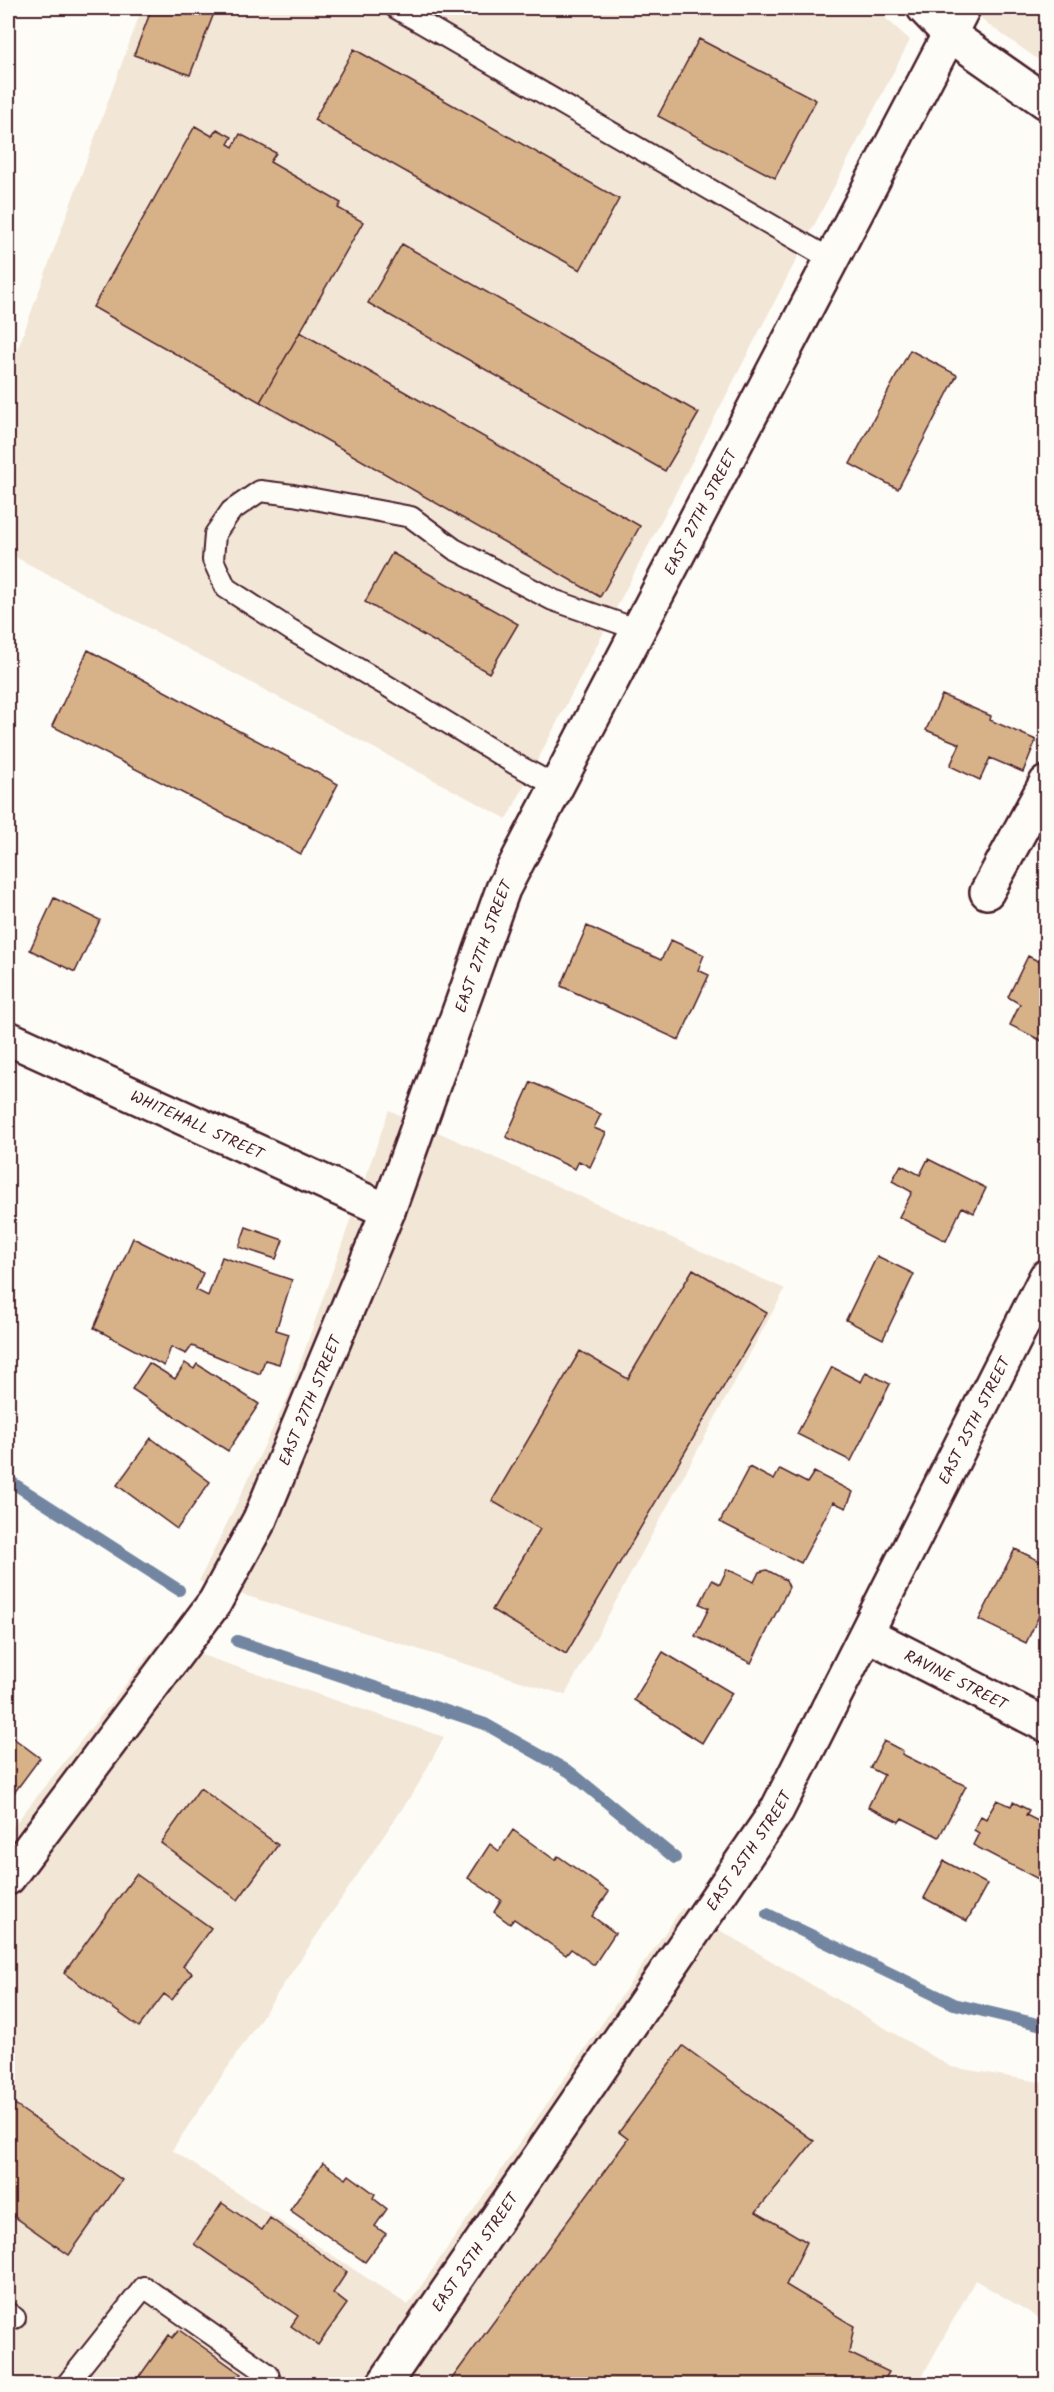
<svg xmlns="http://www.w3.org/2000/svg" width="1054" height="2392" viewBox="0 0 1054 2392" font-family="Kalam,sans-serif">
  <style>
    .built { fill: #f2e6d6 }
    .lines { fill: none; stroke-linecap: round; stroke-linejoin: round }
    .stream { stroke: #7386a1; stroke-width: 12 }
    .building { fill: #d7b289; stroke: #4a1f2b; stroke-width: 1.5 }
    .service-casing { stroke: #4a1f2b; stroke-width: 24 }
    .minor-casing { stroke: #4a1f2b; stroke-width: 38 }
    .tertiary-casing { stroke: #4a1f2b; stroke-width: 38 }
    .service { stroke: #fdfcf7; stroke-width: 20 }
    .minor { stroke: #fdfcf7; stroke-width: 33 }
    .tertiary { stroke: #fdfcf7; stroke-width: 33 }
    .labels { text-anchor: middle; stroke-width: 5; stroke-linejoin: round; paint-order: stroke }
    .street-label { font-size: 16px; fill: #4a1f2b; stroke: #fdfcf7 }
  </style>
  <rect width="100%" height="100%" fill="#fdfcf7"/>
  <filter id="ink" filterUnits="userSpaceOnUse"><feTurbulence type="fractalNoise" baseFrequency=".0167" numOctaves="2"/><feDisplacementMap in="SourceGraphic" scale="12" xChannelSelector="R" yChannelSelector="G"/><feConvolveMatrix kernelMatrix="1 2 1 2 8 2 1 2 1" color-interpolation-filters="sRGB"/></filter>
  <g filter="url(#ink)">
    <!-- built -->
    <path class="built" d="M 142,8 L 874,8 L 910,40 L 507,819 L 8,553 L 8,376 Z
      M 970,8 L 1046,8 L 1046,65 L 989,25 Z
      M 389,1110 L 785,1289 L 565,1695 L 199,1581 L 289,1395 Z
      M 160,1641 L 444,1737 L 418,1785 L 172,2150 L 408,2305 L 682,1908 L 951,2067 L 1046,2083 L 1046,2322 L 975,2280 L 918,2384 L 8,2384 L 8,1833 Z"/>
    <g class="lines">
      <!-- stream -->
      <path class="stream" d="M 8,1480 L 179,1590
        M 237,1641 L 485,1724 L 570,1772 L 675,1858
        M 767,1914 L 954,2004 L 1046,2026"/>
    </g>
    <!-- building -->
    <path class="building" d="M 152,8 L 216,8 L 190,75 L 134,55 Z
      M 699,39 L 816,100 L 775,178 L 658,116 Z
      M 354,49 L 619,199 L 580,270 L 314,120 Z
      M 195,126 L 212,136 L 217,129 L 232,137 L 228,144 L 233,147 L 240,134 L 276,153 L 270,162 L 341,203 L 338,208 L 363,222 L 260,402 L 93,307 Z
      M 402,244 L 699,413 L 665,471 L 368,303 Z
      M 300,332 L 640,526 L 600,597 L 260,402 Z
      M 910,350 L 957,375 L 898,489 L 850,464 Z
      M 392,553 L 518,624 L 489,673 L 365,602 Z
      M 88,650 L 338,784 L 301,854 L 52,726 Z
      M 942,695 L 991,716 L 990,720 L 1036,740 L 1023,772 L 990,758 L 980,780 L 950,766 L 960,744 L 926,730 Z
      M 54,898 L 100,920 L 75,972 L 30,950 Z
      M 587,926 L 661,960 L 671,940 L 704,955 L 698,970 L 709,975 L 679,1040 L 561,986 Z
      M 1028,956 L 1046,965 L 1046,1043 L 1010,1025 L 1020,1004 L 1008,997 Z
      M 531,1082 L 601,1114 L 594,1128 L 606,1133 L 590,1167 L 579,1161 L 575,1169 L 506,1137 Z
      M 928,1159 L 986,1188 L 974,1213 L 962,1207 L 946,1241 L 899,1217 L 912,1192 L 892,1181 L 901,1165 L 920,1175 Z
      M 246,1227 L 283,1240 L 276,1259 L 239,1247 Z
      M 133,1238 L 203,1273 L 196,1290 L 208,1296 L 222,1257 L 292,1280 L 276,1330 L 289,1334 L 279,1364 L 265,1360 L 260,1374 L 192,1346 L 186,1354 L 171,1347 L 164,1366 L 94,1328 Z
      M 877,1256 L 914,1274 L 883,1339 L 846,1320 Z
      M 693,1269 L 767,1313 L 566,1654 L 492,1610 L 540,1529 L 492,1501 L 580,1351 L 628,1379 Z
      M 149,1363 L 175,1379 L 185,1363 L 194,1369 L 197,1364 L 259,1404 L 228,1451 L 132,1389 Z
      M 832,1367 L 861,1382 L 866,1372 L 890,1384 L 851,1461 L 797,1434 Z
      M 151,1438 L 210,1482 L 177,1529 L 117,1485 Z
      M 749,1467 L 774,1480 L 780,1469 L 807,1483 L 814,1472 L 853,1492 L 846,1508 L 833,1502 L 801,1563 L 720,1522 Z
      M 1046,1477 L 1046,1491 L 1040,1488 Z
      M 1015,1549 L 1046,1564 L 1046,1601 L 1026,1643 L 979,1620 Z
      M 727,1569 L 754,1582 L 759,1572 L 767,1570 L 786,1580 L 789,1587 L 751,1663 L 695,1636 L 709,1608 L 700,1604 L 712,1580 L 720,1584 Z
      M 663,1652 L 732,1693 L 702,1743 L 634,1700 Z
      M 8,1734 L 40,1758 L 8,1801 Z
      M 884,1741 L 903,1751 L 902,1754 L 966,1786 L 939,1837 L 902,1818 L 899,1822 L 868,1807 L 884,1775 L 870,1768 Z
      M 200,1788 L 278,1845 L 238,1900 L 161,1843 Z
      M 997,1800 L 1011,1806 L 1013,1802 L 1029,1810 L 1026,1815 L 1046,1825 L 1046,1883 L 973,1845 L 979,1833 L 974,1830 L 981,1816 L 986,1819 Z
      M 513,1830 L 555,1860 L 558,1856 L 609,1892 L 592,1916 L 615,1933 L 594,1965 L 571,1949 L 566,1955 L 514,1919 L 510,1924 L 494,1912 L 501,1900 L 468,1878 L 490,1844 L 499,1851 Z
      M 944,1861 L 987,1884 L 967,1921 L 924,1898 Z
      M 136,1874 L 211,1928 L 183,1966 L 192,1973 L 172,2000 L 164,1994 L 139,2027 L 64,1973 Z
      M 683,2046 L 814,2141 L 756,2212 L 807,2242 L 786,2285 L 854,2326 L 849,2353 L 889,2372 L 882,2384 L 448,2384 L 628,2139 L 619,2132 Z
      M 8,2100 L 122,2180 L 69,2255 L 8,2212 Z
      M 323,2163 L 346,2179 L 349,2175 L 375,2194 L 373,2198 L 387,2209 L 375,2226 L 386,2234 L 365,2262 L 290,2210 Z
      M 222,2203 L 262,2230 L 270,2218 L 347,2272 L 333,2293 L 347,2304 L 318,2345 L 291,2326 L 298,2316 L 194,2244 Z
      M 179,2330 L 241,2374 L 235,2382 L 238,2384 L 134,2384 L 169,2335 L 172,2338 Z"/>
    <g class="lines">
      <!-- service casing -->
      <g class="service-casing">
        <path id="service" d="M 396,8 L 832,260
          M 558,787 L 515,764 L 384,684 L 291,630 L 226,588 L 213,560 L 215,534 L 231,511 L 260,491 L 293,495 L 411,517 L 454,549 L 553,600 L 639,630
          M 8,2313 L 15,2318
          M 67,2384 L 144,2287 L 268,2374 L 271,2384"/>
      </g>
      <!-- minor casing -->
      <g class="minor-casing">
        <g id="minor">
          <path d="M 987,892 L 1046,783"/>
          <path id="s1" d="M 8,1038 L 388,1211"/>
          <path id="s2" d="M 867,1634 L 1046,1725"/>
          <path id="s3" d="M 8,1878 L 215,1602 L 260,1519 L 388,1211 L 503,889 L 963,8"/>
          <path id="s4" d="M 384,2384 L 777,1810 L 1046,1277"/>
        </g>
      </g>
      <!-- tertiary casing -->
      <g class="tertiary-casing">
        <path id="tertiary" d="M 924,8 L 949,34 L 1046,102"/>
      </g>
      <!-- service -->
      <use href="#service" class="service"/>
      <!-- minor -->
      <use href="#minor" class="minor"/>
      <!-- tertiary -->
      <use href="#tertiary" class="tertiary"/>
    </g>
  </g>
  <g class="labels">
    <!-- street labels -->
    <g class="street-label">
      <text dy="6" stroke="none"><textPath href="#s3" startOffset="1540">EAST 27TH STREET</textPath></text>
      <text dy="6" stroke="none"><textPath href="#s3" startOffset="1054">EAST 27TH STREET</textPath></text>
      <text dy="6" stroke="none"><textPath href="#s1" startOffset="208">WHITEHALL STREET</textPath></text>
      <text dy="6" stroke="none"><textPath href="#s3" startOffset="568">EAST 27TH STREET</textPath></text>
      <text dy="6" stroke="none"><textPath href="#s4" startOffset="1132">EAST 25TH STREET</textPath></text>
      <text dy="6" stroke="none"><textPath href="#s2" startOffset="100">RAVINE STREET</textPath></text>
      <text dy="6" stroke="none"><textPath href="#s4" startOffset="646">EAST 25TH STREET</textPath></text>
      <text dy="6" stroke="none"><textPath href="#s4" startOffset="160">EAST 25TH STREET</textPath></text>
    </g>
  </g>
  <!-- margin -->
  <rect width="1054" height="2392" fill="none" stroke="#fdfcf7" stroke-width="30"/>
  <rect x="15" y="15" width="1024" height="2362" fill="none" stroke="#4a1f2b" stroke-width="2" filter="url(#ink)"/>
</svg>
